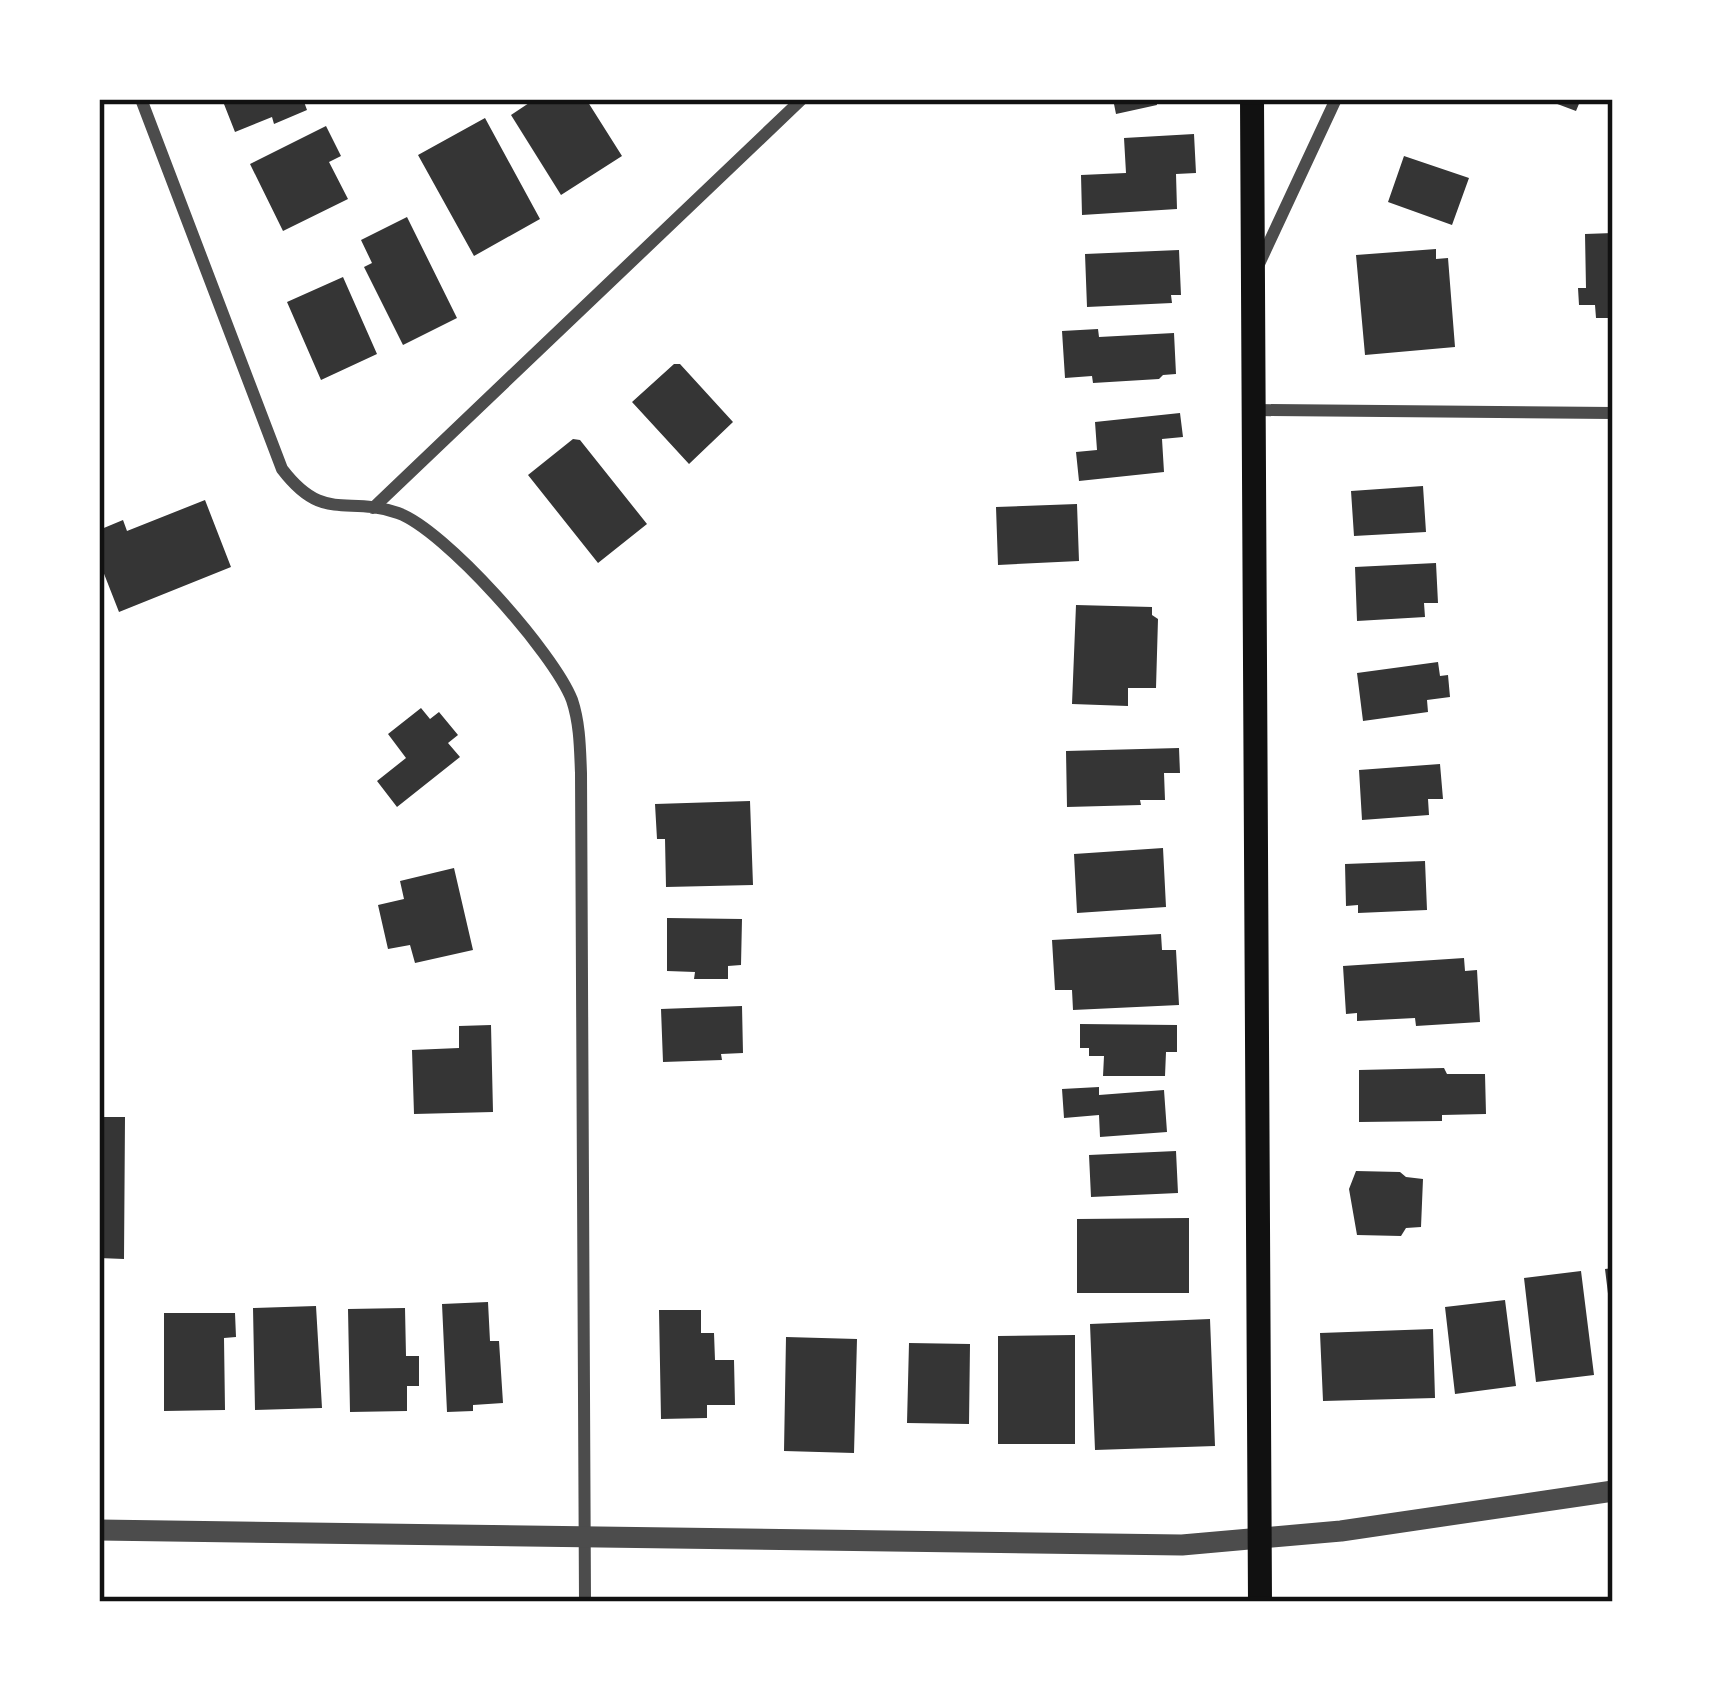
<svg xmlns="http://www.w3.org/2000/svg" width="1712" height="1701" viewBox="0 0 1712 1701" font-family="Figtree,sans-serif">
  <style>
    .building { fill: #353535 }
    .lines { fill: none; stroke-linecap: round; stroke-linejoin: round }
    .minor { stroke: #4c4c4c; stroke-width: 12 }
    .tertiary { stroke: #4c4c4c; stroke-width: 21 }
    .secondary { stroke: #111; stroke-width: 24 }
    .neatline { fill: none; stroke: #111; stroke-width: 4.5 }
  </style>
  <rect width="100%" height="100%" fill="#fff"/>
  <!-- building -->
  <path class="building" d="M 222,99 L 303,99 L 307,110 L 274,124 L 272,117 L 235,132 Z
    M 535,99 L 586,99 L 622,156 L 561,195 L 511,115 Z
    M 1113,99 L 1156,99 L 1157,105 L 1116,114 Z
    M 1544,99 L 1581,99 L 1576,111 Z
    M 485,118 L 540,219 L 474,256 L 418,155 Z
    M 326,126 L 341,156 L 329,162 L 348,199 L 283,231 L 250,164 Z
    M 1194,134 L 1196,173 L 1176,174 L 1177,209 L 1082,215 L 1081,175 L 1126,173 L 1124,138 Z
    M 1404,156 L 1469,178 L 1452,225 L 1388,202 Z
    M 407,217 L 457,318 L 403,345 L 364,267 L 372,263 L 361,240 Z
    M 1613,233 L 1613,318 L 1596,318 L 1595,305 L 1579,305 L 1578,288 L 1586,288 L 1585,234 Z
    M 1436,249 L 1436,259 L 1448,258 L 1455,347 L 1365,355 L 1356,255 Z
    M 1179,250 L 1181,295 L 1171,295 L 1172,303 L 1087,307 L 1085,254 Z
    M 343,277 L 377,354 L 321,380 L 287,302 Z
    M 1098,329 L 1099,337 L 1174,333 L 1176,374 L 1163,375 L 1159,379 L 1093,383 L 1092,376 L 1065,378 L 1062,331 Z
    M 674,364 L 680,364 L 733,422 L 689,464 L 632,402 Z
    M 1180,413 L 1183,437 L 1162,439 L 1164,472 L 1079,481 L 1076,452 L 1097,450 L 1095,422 Z
    M 573,439 L 580,440 L 647,524 L 598,563 L 528,475 Z
    M 1423,486 L 1426,532 L 1354,536 L 1351,491 Z
    M 205,500 L 231,567 L 119,612 L 99,561 L 99,530 L 123,520 L 127,531 Z
    M 1077,504 L 1079,561 L 998,565 L 996,507 Z
    M 1436,563 L 1438,603 L 1424,603 L 1425,617 L 1357,621 L 1355,567 Z
    M 1076,605 L 1152,607 L 1152,615 L 1158,619 L 1156,688 L 1128,688 L 1128,706 L 1072,704 Z
    M 1438,662 L 1440,676 L 1448,675 L 1450,697 L 1427,700 L 1428,712 L 1363,721 L 1357,673 Z
    M 421,708 L 430,719 L 439,712 L 458,735 L 448,743 L 460,757 L 397,807 L 377,781 L 406,758 L 388,734 Z
    M 1179,748 L 1180,773 L 1164,773 L 1165,800 L 1140,800 L 1141,805 L 1067,807 L 1066,751 Z
    M 1440,764 L 1443,799 L 1428,799 L 1429,815 L 1362,820 L 1359,770 Z
    M 750,801 L 753,885 L 666,887 L 665,839 L 657,839 L 655,804 Z
    M 1163,848 L 1166,907 L 1077,913 L 1074,854 Z
    M 1425,861 L 1427,910 L 1358,913 L 1358,905 L 1346,906 L 1345,864 Z
    M 454,868 L 473,950 L 415,963 L 410,945 L 388,949 L 378,905 L 404,899 L 400,881 Z
    M 667,918 L 742,919 L 741,965 L 728,966 L 728,979 L 694,979 L 695,972 L 667,971 Z
    M 1161,934 L 1162,950 L 1176,950 L 1179,1005 L 1073,1010 L 1072,990 L 1055,990 L 1052,940 Z
    M 1464,958 L 1465,971 L 1477,970 L 1480,1022 L 1416,1026 L 1415,1018 L 1357,1021 L 1357,1013 L 1346,1014 L 1343,966 Z
    M 742,1006 L 743,1053 L 721,1054 L 722,1060 L 663,1062 L 661,1009 Z
    M 1080,1024 L 1177,1025 L 1177,1052 L 1166,1052 L 1165,1076 L 1103,1076 L 1104,1056 L 1089,1056 L 1089,1048 L 1080,1048 Z
    M 491,1025 L 493,1112 L 414,1114 L 412,1050 L 459,1048 L 459,1026 Z
    M 1444,1068 L 1447,1074 L 1485,1074 L 1486,1114 L 1442,1115 L 1442,1121 L 1359,1122 L 1359,1070 Z
    M 1099,1087 L 1099,1095 L 1164,1090 L 1167,1132 L 1100,1137 L 1099,1115 L 1064,1118 L 1062,1089 Z
    M 99,1117 L 125,1117 L 124,1259 L 99,1258 Z
    M 1176,1151 L 1178,1193 L 1091,1197 L 1089,1155 Z
    M 1356,1171 L 1400,1172 L 1406,1177 L 1423,1179 L 1421,1227 L 1406,1228 L 1401,1236 L 1357,1235 L 1349,1189 Z
    M 1189,1218 L 1189,1293 L 1077,1293 L 1077,1219 Z
    M 1613,1268 L 1613,1310 L 1610,1310 L 1605,1269 Z
    M 1581,1271 L 1594,1375 L 1536,1382 L 1524,1278 Z
    M 1505,1300 L 1516,1386 L 1455,1394 L 1445,1307 Z
    M 488,1302 L 490,1341 L 499,1341 L 503,1403 L 473,1405 L 473,1411 L 447,1412 L 442,1304 Z
    M 316,1306 L 322,1408 L 255,1410 L 253,1308 Z
    M 405,1308 L 406,1356 L 419,1356 L 419,1386 L 407,1386 L 407,1411 L 350,1412 L 348,1309 Z
    M 659,1310 L 701,1310 L 701,1333 L 714,1333 L 715,1360 L 734,1360 L 735,1405 L 707,1405 L 707,1418 L 661,1419 Z
    M 164,1313 L 235,1313 L 236,1337 L 224,1338 L 225,1410 L 164,1411 Z
    M 1210,1319 L 1215,1446 L 1095,1450 L 1090,1324 Z
    M 1433,1329 L 1435,1398 L 1323,1401 L 1320,1333 Z
    M 1075,1335 L 1075,1444 L 998,1444 L 998,1336 Z
    M 786,1337 L 857,1339 L 854,1453 L 784,1451 Z
    M 909,1343 L 970,1344 L 969,1424 L 907,1423 Z"/>
  <g class="lines">
    <!-- minor -->
    <path class="minor" d="M 141,99 L 282,469 C 324,524 346,495 398,513 C 444,529 554,653 572,700 C 580,724 580,749 581,773 L 585,1602
      M 1259,264 L 1336,99
      M 1256,410 L 1613,413
      M 373,508 L 802,99"/>
    <!-- tertiary -->
    <path class="tertiary" d="M 99,1530 L 1182,1545 L 1341,1531 L 1613,1491"/>
    <!-- secondary -->
    <path class="secondary" d="M 1252,99 L 1260,1602"/>
  </g>
  <!-- border -->
  <rect width="1712" height="1701" fill="none" stroke="#ffffff" stroke-width="204"/>
  <rect x="102" y="102" width="1508" height="1497" class="neatline"/>
</svg>
